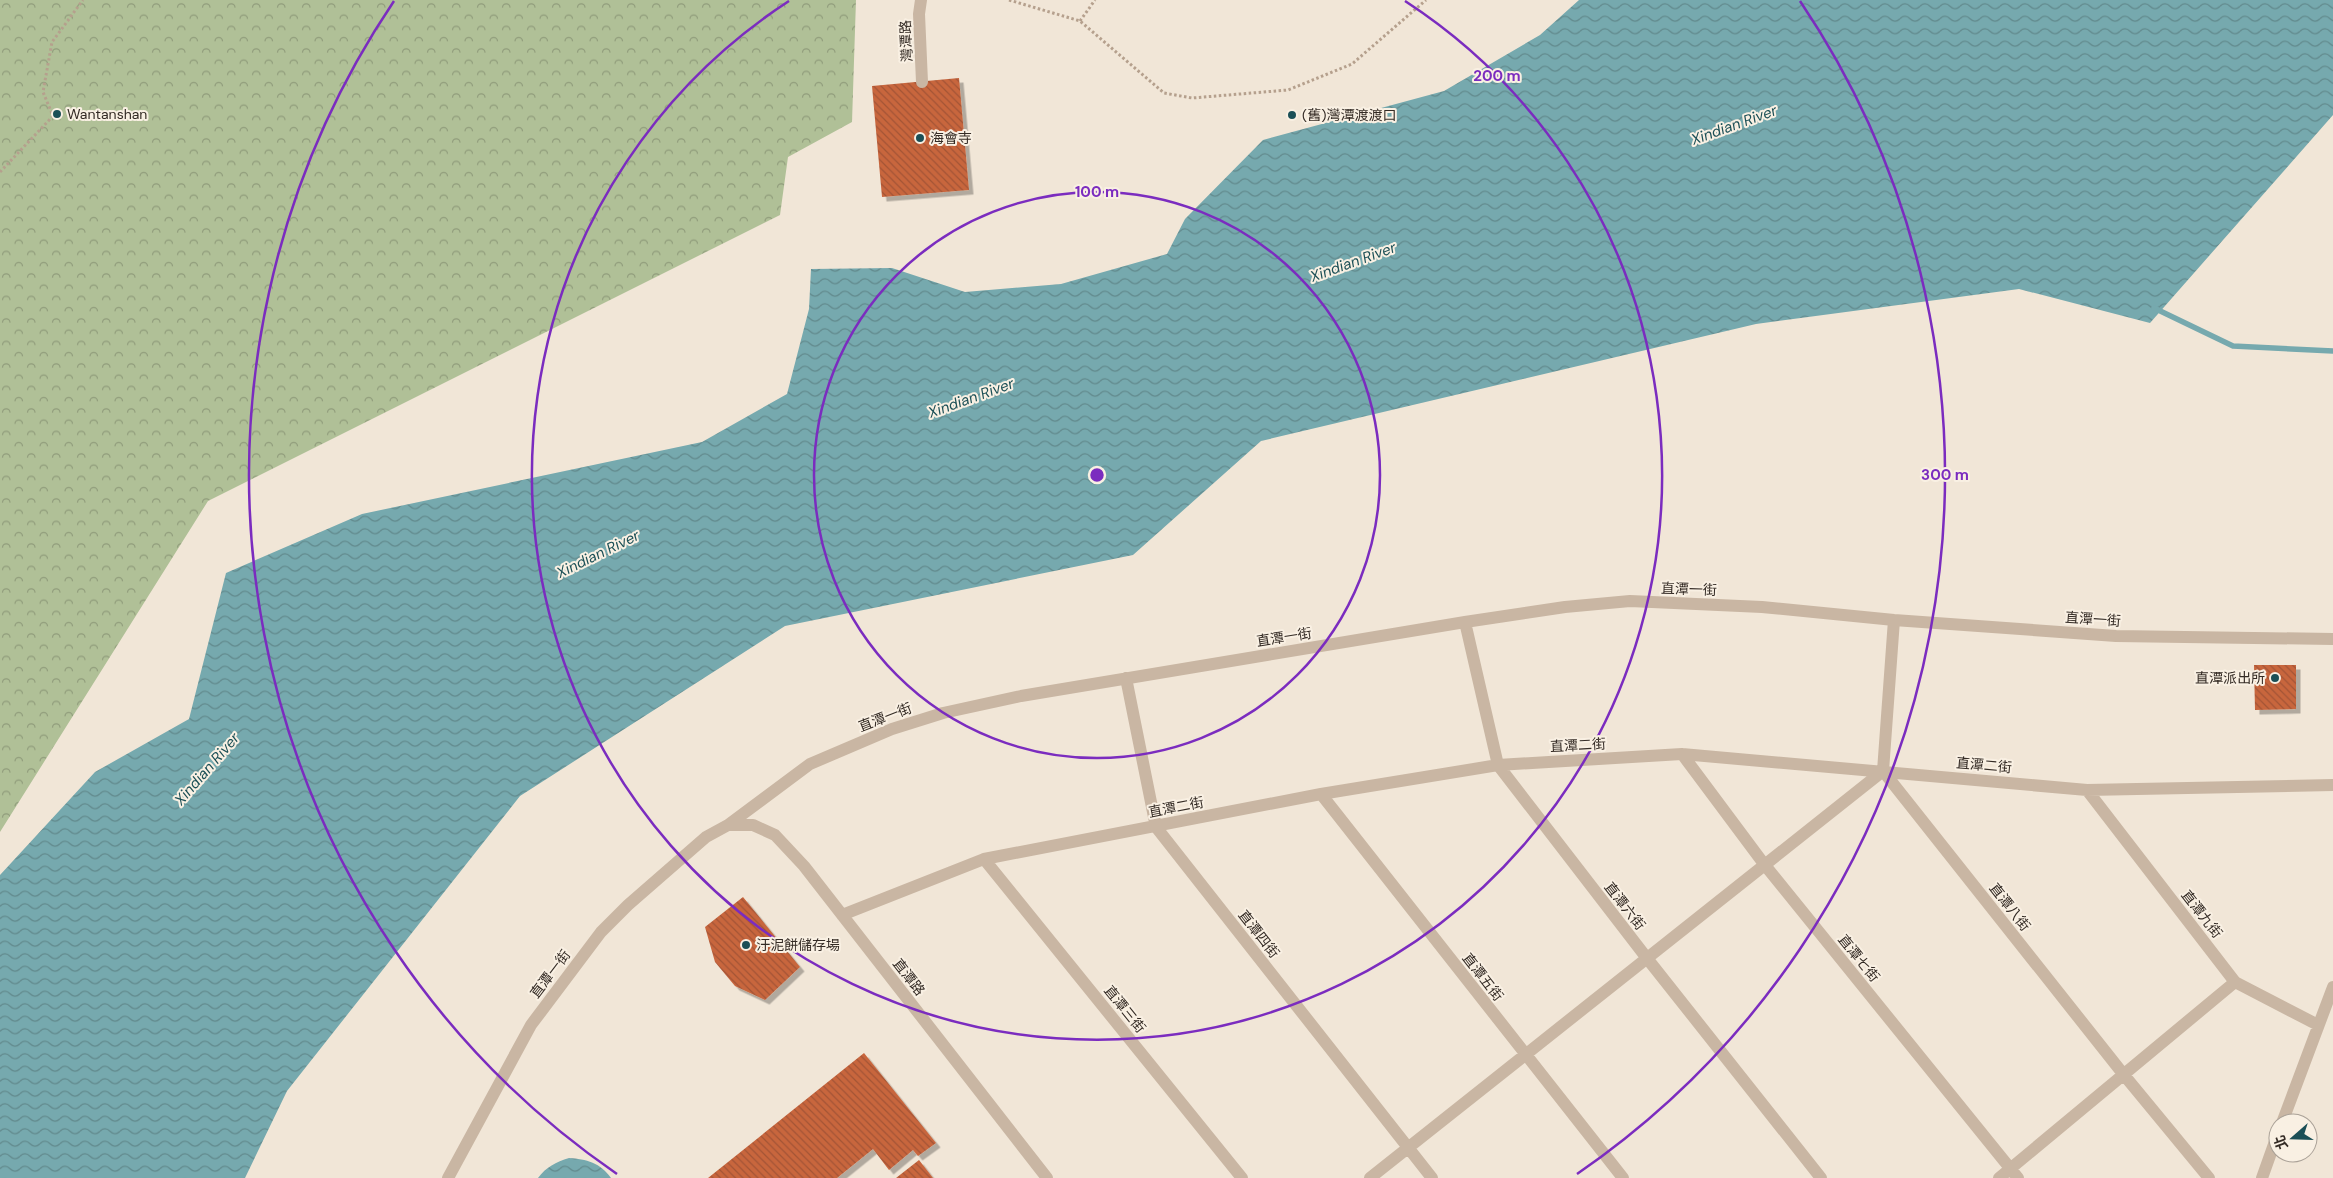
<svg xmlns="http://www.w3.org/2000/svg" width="2333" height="1178" viewBox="0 0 2333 1178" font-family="'DM Sans','Noto Sans TC',sans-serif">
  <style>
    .forest { fill: url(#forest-crowns) }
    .water { fill: url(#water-waves) }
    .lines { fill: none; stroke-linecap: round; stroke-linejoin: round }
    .stream { stroke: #76a9ae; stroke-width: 5.5 }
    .building { fill: url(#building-back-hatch); filter: url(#shadow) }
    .path { stroke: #b5a08d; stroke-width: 3; stroke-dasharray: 2.5 2.5; stroke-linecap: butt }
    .minor { stroke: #c9b6a3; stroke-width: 12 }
    .ring { fill: none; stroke: #7b2cbf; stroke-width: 2.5 }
    .poi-dot { fill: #1b4f56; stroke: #f9f0e3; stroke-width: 2 }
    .labels { text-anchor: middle; stroke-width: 4; stroke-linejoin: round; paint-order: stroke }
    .street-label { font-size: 14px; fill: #342b25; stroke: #f9f0e3 }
    .poi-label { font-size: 14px; fill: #342b25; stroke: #f9f0e3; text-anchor: start }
    .water-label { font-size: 15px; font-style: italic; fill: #1b4f56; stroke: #f9f0e3 }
    .centre { fill: #7b2cbf; stroke: #f9f0e3; stroke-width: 2.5 }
    .ring-label { font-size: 15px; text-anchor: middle; font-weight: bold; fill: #7b2cbf; stroke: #f9f0e3; stroke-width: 4; stroke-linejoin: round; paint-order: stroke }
  </style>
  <defs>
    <pattern id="forest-crowns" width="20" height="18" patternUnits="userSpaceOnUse" patternTransform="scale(1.25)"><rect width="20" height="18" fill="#b0c097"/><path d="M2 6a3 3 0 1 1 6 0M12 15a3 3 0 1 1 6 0" fill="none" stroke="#909c7b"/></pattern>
    <pattern id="water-waves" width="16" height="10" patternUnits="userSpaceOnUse" patternTransform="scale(1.25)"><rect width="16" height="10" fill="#76a9ae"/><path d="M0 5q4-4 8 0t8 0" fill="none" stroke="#628a8d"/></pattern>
    <pattern id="building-back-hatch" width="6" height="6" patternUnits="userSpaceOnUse" patternTransform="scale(1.25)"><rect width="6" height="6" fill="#c8663e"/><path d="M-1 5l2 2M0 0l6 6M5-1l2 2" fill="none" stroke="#a35434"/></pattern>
    <filter id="shadow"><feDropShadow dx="4.5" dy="4.5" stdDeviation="0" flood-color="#0004"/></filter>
  </defs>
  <rect width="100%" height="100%" fill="#f1e6d7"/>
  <!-- forest -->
  <path class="forest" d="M 0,0 L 856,0 L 852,122 L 788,157 L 780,215 L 208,501 L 0,832 Z"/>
  <!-- water -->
  <path class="water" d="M 1579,0 L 2333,0 L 2333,115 L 2150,323 L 2019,289 L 1756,324 L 1261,441 L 1133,555 L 785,626 L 520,796 L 287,1091 L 245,1178 L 0,1178 L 0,875 L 95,772 L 189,719 L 226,573 L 362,514 L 702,442 L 787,394 L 809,309 L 811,269 L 892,268 L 965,292 L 1061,284 L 1167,254 L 1185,219 L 1263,140 L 1444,91 L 1540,35 Z
    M 569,1158 C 586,1159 601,1163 611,1178 L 538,1178 C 546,1167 556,1162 569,1158 Z"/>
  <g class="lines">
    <!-- stream -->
    <path class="stream" d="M 2154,308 L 2233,346 L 2333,351"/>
  </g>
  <!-- building -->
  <path class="building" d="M 959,78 L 969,190 L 882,197 L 872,86 Z
    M 2254,665 L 2296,665 L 2296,709 L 2255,710 Z
    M 743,897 L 800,967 L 765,1000 L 735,986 L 715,962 L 705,927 Z
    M 864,1053 L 936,1143 L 918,1156 L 913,1150 L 889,1170 L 873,1149 L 837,1178 L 708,1178 Z
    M 919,1160 L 933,1178 L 896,1178 Z"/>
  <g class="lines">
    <!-- path -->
    <path class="path" d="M 1009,0 L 1080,21 L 1164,93 L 1192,98 L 1288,90 L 1352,64 L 1426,0
      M 1080,21 L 1095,0
      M 0,172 L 53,116 L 43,92 L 52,42 L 83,0"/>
    <!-- minor -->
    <path class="minor" d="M 921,0 L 919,14 L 922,82
      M 1894,620 L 1883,771 L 2124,1075 L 2209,1178
      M 1465,622 L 1498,765 L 1646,957 L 1821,1178
      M 1126,678 L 1156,827 L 1432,1178
      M 1682,754 L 1764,864 L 2018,1178
      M 2087,790 L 2235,982 L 2318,1025
      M 1321,794 L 1623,1178
      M 728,825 L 753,825 L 775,835 L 804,866 L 1047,1178
      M 984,859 L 1242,1178
      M 842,915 L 984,859 L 1321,794 L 1498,765 L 1682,754 L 2087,790 L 2333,785
      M 2282,1123 L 2333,987
      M 448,1178 L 531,1025 L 601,932 L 628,905 L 706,837 L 728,825 L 810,764 L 892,729 L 943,713 L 1021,696 L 1465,622 L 1565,607 L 1630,601 L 1762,607 L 1894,620 L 2116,636 L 2333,639
      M 1370,1178 L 1883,771
      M 1999,1178 L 2235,982
      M 2262,1178 L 2278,1133"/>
  </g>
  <!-- distance rings -->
  <g class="ring">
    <circle cx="1097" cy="475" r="283"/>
    <path d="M1405 1A565 565 0 1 1 789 1"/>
    <path d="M617 1174A848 848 0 0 1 394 1M1800 1A848 848 0 0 1 1577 1174"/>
  </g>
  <!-- markers -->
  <g class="poi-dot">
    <circle cx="57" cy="114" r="5"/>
    <circle cx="1292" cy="115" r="5"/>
    <circle cx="920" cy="138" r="5"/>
    <circle cx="2275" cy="678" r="5"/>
    <circle cx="746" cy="945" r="5"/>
  </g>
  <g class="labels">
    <!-- street labels -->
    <g class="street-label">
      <text transform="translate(906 41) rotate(-93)" y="5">灣潭路</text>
      <text transform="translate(1689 589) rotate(2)" y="5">直潭一街</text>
      <text transform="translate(2093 619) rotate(4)" y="5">直潭一街</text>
      <text transform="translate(1284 637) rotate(-9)" y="5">直潭一街</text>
      <text transform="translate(885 717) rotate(-21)" y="5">直潭一街</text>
      <text transform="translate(1578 745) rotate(-3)" y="5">直潭二街</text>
      <text transform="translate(1984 765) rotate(5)" y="5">直潭二街</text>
      <text transform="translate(1176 807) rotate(-11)" y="5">直潭二街</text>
      <text transform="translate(1625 906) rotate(52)" y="5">直潭六街</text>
      <text transform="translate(2010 907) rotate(52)" y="5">直潭八街</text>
      <text transform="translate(2202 914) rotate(52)" y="5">直潭九街</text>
      <text transform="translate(1259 934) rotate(52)" y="5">直潭四街</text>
      <text transform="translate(1859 958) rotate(51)" y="5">直潭七街</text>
      <text transform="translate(550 974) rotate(-53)" y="5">直潭一街</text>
      <text transform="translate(909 977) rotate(52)" y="5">直潭路</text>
      <text transform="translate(1483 977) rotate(52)" y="5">直潭五街</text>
      <text transform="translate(1125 1009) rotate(51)" y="5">直潭三街</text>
    </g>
    <!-- poi labels -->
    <g class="poi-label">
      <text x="67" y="119">Wantanshan</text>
      <text x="1302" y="120">(舊)灣潭渡渡口</text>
      <text x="930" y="143">海會寺</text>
      <text x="2265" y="683" text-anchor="end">直潭派出所</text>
      <text x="756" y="950">汙泥餅儲存場</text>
    </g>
    <!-- water labels -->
    <g class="water-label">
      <text transform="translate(1734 125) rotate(-20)" y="5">Xindian River</text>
      <text transform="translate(1353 262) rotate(-20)" y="5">Xindian River</text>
      <text transform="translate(971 398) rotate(-20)" y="5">Xindian River</text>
      <text transform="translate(598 554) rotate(-26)" y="5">Xindian River</text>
      <text transform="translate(207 769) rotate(-49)" y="5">Xindian River</text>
    </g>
  </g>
  <circle cx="1097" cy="475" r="8" class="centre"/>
  <g class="ring-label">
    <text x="1497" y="81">200 m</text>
    <text x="1097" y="197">100 m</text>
    <text x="1945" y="480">300 m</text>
  </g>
  <!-- north arrow -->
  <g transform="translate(2293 1138) rotate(250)"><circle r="24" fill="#f9f0e3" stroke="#aaa197"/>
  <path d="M0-4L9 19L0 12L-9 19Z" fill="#1b4f56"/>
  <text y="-8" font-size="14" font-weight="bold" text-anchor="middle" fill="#342b25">北</text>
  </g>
</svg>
